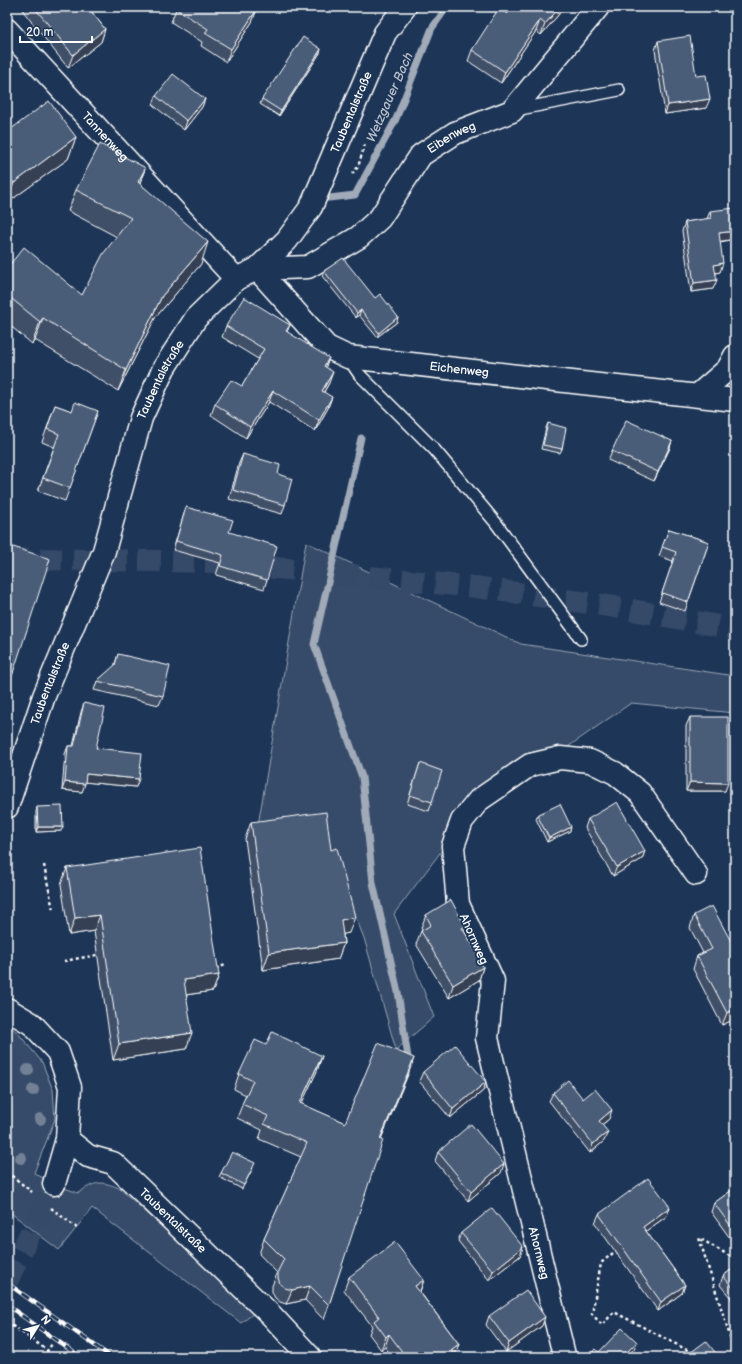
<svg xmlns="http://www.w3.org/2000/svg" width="742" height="1364" viewBox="0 0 742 1364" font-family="'Balsamiq Sans',sans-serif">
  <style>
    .green { fill: #364b69; stroke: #9aa5b4 }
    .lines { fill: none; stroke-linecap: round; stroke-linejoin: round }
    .stream { stroke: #a0aab8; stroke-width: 7 }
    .street-tunnel { stroke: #344968; stroke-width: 22; stroke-dasharray: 22 11; stroke-linecap: butt }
    .highway-tunnel { stroke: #344968; stroke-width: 22; stroke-dasharray: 22 11; stroke-linecap: butt }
    .lane-casing { stroke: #fff; stroke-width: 14 }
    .street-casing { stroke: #fff; stroke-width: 25 }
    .path { stroke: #fff; stroke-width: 2.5; stroke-dasharray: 3 3; stroke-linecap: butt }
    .lane { stroke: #1d3557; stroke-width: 11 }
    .street { stroke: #1d3557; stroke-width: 22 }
    .rail-casing { stroke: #fff; stroke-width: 4.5 }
    .rail { stroke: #1d3557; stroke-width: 3; stroke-dasharray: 9; stroke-linecap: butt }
    .tree { fill: #738196 }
    .wall { fill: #405068; stroke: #fff }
    .shaded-wall { fill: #344155; stroke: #fff }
    .building { fill: #4a5d79; stroke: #fff }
    .labels { text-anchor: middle; stroke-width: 4; stroke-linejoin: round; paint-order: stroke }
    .street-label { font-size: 12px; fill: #fff; stroke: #1d3557 }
    .water-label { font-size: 13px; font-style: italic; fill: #b8c0ca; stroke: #1d3557 }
  </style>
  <rect width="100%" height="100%" fill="#1d3557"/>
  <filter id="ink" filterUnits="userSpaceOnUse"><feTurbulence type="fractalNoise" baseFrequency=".025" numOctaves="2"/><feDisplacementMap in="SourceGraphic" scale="8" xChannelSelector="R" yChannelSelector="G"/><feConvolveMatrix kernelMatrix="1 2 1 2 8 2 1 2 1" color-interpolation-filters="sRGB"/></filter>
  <g filter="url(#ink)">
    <!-- green -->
    <path class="green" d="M 306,542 L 521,644 L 735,676 L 735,713 L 631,703 L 467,817 L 394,914 L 434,1017 L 396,1050 L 364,938 L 316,817 L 258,825 Z
      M 7,1024 L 18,1033 L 42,1062 L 53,1090 L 55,1119 L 34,1173 L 54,1184 L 78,1193 C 95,1182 100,1180 119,1188 L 257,1311 L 241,1323 L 92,1208 L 59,1250 L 7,1210 Z"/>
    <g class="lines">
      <!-- stream -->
      <path class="stream" d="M 329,198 L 355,195 L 396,119 L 432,28 L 447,7
        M 361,438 L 314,644 L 362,777 L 373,883 L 398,992 L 409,1064"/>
      <!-- street-tunnel -->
      <path class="street-tunnel" d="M 7,1281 L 54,1184"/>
      <!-- highway-tunnel -->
      <path class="highway-tunnel" d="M 7,560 L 34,559 L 214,562 L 475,587 L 616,607 L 735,629"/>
      <!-- lane casing -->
      <g class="lane-casing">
        <path id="lane" d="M 515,110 L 619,90
          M 348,358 L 359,374 L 434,449 L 496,523 L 581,639"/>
      </g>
      <!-- street casing -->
      <g class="street-casing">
        <g id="street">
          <path id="s1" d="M 7,30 L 236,279"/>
          <path id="s2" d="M 257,269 L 327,347 L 348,357 L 735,400"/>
          <path id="s3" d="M 257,269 L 308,267 L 359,237 L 380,218 L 421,155 L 455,133 L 512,111 L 598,7"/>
          <path d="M 698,395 L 728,369 L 735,356"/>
          <path id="s4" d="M 7,807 L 44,696 L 104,551 L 141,418 L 164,368 L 196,318 L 236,279 L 257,269 L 287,240 L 311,207 L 385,33 L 405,7"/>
          <path d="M 7,1009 L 32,1024 L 58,1052 L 70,1087 L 67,1139 L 54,1184"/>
          <path id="s5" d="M 67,1139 L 88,1156 L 113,1163 L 271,1315 L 310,1357"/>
          <path d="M 562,1357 L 564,1355 L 487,1038 L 493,981 L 458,904 L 453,846 L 462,821 L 479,800 L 530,765 L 560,758 L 590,761 L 615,773 L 640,793 L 696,874"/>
        </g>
      </g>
      <!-- path -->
      <path class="path" d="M 352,174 L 358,167 L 365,144
        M 44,865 L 53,910
        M 64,961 L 97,955
        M 216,968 L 226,965
        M 7,1172 L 32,1192
        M 51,1208 L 77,1228
        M 613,1253 L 601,1263 L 592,1314 L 602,1325 L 614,1312 L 693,1353
        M 735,1259 L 699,1238 L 735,1352
        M 7,1322 L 57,1357
        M 43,1357 L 52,1344"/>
      <!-- lane -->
      <use href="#lane" class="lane"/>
      <!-- street -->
      <use href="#street" class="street"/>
      <!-- rail casing -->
      <g class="rail-casing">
        <path id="rail" d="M 7,1283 L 111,1357
          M 7,1305 L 80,1357"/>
      </g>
      <!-- rail -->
      <use href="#rail" class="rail"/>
    </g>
    <!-- trees -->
    <g class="tree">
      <circle cx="28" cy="1070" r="6"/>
      <circle cx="33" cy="1090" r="6"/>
      <circle cx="40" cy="1119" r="6"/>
      <circle cx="21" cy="1158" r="6"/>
    </g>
    <!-- wall -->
    <path class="wall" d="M 24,7 L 88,7 L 105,29 L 101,42 L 68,68 L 23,11 Z
      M 513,7 L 565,7 L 541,35 L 536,31 L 501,83 L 468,61 L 472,50 L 507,14 Z
      M 176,9 L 257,9 L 252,22 L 226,62 L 201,46 L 202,42 L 171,22 Z
      M 658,41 L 696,76 L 706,108 L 665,114 L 655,50 Z
      M 320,53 L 279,116 L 260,104 L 262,99 Z
      M 156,96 L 205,99 L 202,107 L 184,130 L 153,105 Z
      M 7,132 L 76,137 L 68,159 L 7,203 Z
      M 145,169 L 140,183 L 201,264 L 155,318 L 118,391 L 35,340 L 32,344 L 7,323 L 7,268 L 82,295 L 117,237 L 68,211 L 76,190 Z
      M 710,211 L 735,239 L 720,242 L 720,272 L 716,273 L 713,289 L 691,292 L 682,231 L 685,222 L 707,219 Z
      M 324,271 L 375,298 L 397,322 L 377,337 L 359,315 L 356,318 L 322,276 Z
      M 290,325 L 287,332 L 326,367 L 329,383 L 324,392 L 328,408 L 315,431 L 269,402 L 246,438 L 211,415 L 215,404 L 242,386 L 258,359 L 222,337 L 226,326 Z
      M 55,405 L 72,411 L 98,411 L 65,501 L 38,491 L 54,447 L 42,442 Z
      M 548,423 L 562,449 L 560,453 L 541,449 L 546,428 Z
      M 672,441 L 669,450 L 654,481 L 608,460 L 612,451 Z
      M 243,454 L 278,474 L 285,505 L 282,514 L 229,499 L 239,463 Z
      M 186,507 L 229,532 L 267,580 L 264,589 L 216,575 L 220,563 L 173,550 Z
      M 669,529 L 709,542 L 685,611 L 659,602 L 673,561 L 659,556 Z
      M 7,545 L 13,673 L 8,686 L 7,685 Z
      M 118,654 L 163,696 L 159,705 L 94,690 L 97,681 L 114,667 Z
      M 84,703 L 96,748 L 136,787 L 85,782 L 82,792 L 62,790 L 65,754 L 68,746 L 73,746 L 81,712 Z
      M 690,717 L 725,791 L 686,791 L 686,726 Z
      M 420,763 L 432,802 L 429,811 L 407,804 Z
      M 37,807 L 61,831 L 36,832 L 36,812 Z
      M 537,815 L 570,831 L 547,842 L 536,819 Z
      M 588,819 L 645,851 L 642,859 L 613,876 L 585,828 Z
      M 251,822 L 331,850 L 349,933 L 343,934 L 344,943 L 338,959 L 263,970 L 245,839 Z
      M 67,868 L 219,975 L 213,991 L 186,995 L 186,1049 L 113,1060 L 94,931 L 69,935 L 61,884 Z
      M 426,915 L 465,926 L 464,930 L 483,967 L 479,980 L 449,998 L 416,944 L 421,931 L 422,930 L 421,928 Z
      M 694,915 L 735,949 L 735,1019 L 722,1025 L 693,969 L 697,956 L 703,953 L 690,928 Z
      M 266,1045 L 322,1056 L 317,1071 L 301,1104 L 345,1123 L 409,1072 L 381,1139 L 329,1305 L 324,1320 L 305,1300 L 286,1304 L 280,1302 L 275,1298 L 272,1292 L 272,1286 L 277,1273 L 259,1254 L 264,1239 L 301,1157 L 259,1139 L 262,1130 L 237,1118 L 246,1095 L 234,1089 L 239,1074 Z
      M 423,1072 L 486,1082 L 483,1091 L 450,1118 L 419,1081 Z
      M 553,1093 L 609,1119 L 602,1125 L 604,1141 L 590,1153 L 549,1101 Z
      M 438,1152 L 501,1173 L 468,1201 L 435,1161 Z
      M 253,1168 L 242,1189 L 219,1177 L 221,1173 Z
      M 735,1188 L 735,1245 L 711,1212 L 714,1203 Z
      M 599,1214 L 667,1216 L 646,1231 L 685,1285 L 682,1293 L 658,1311 L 595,1223 Z
      M 461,1233 L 523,1247 L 520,1256 L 489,1280 L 458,1241 Z
      M 735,1267 L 735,1303 L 720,1285 L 723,1276 Z
      M 349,1277 L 424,1280 L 420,1292 L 459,1344 L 455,1355 L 456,1357 L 392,1357 L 385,1347 L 381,1350 L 369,1334 L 372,1326 L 344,1290 Z
      M 489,1316 L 542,1326 L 506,1352 L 486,1325 Z"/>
    <!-- shaded-wall -->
    <path class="shaded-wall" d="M 560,7 L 565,7 L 541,35 L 545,24 Z
      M 257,9 L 252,22 L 226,62 L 231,49 Z
      M 540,20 L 536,31 L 501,83 L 505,72 Z
      M 105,29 L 101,42 L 68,68 L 73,55 Z
      M 321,49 L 320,53 L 279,116 L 281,111 Z
      M 205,99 L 202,107 L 184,130 L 187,121 Z
      M 710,99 L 706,108 L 665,114 L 668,105 Z
      M 76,137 L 68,159 L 7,203 L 7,201 L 14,183 Z
      M 145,169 L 137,190 L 138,182 Z
      M 735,231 L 735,239 L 716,242 L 719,233 Z
      M 208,242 L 201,264 L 155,318 L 118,391 L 126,370 L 162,296 Z
      M 723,263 L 720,272 L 711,274 L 714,265 Z
      M 717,280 L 713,289 L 691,292 L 694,283 Z
      M 361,310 L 359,315 L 356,318 L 357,313 Z
      M 398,317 L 397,322 L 377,337 L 379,333 Z
      M 43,318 L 35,340 L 32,344 L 40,322 Z
      M 329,358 L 325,369 L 324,366 Z
      M 333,372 L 329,383 L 318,402 L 322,391 Z
      M 273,391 L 269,402 L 246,438 L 250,427 Z
      M 332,397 L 328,408 L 315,431 L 319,420 Z
      M 672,441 L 669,450 L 654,481 L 658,472 Z
      M 86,774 L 139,779 L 136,787 L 83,782 Z
      M 65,782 L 85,784 L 82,792 L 62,790 Z
      M 690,782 L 728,783 L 725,791 L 686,791 Z
      M 38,827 L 63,827 L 61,831 L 36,832 Z
      M 571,827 L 570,831 L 547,842 L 549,838 Z
      M 645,851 L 642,859 L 613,876 L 617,867 Z
      M 100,915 L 94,931 L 69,935 L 75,918 Z
      M 355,917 L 349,933 L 335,936 L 341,920 Z
      M 344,943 L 338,959 L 263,970 L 269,953 Z
      M 483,967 L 479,980 L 449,998 L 453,985 Z
      M 219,975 L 213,991 L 178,996 L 184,980 Z
      M 735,1008 L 735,1019 L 722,1025 L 727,1013 Z
      M 192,1033 L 186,1049 L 113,1060 L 119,1044 Z
      M 322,1056 L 317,1071 L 295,1118 L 300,1103 Z
      M 414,1058 L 409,1072 L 375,1153 L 380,1139 Z
      M 486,1082 L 483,1091 L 450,1118 L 453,1109 Z
      M 612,1110 L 609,1119 L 595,1130 L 599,1121 Z
      M 608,1132 L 604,1141 L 590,1153 L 593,1144 Z
      M 504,1164 L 501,1173 L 468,1201 L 471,1192 Z
      M 670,1207 L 667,1216 L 639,1236 L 643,1227 Z
      M 523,1247 L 520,1256 L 489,1280 L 493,1271 Z
      M 424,1280 L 419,1293 L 415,1286 Z
      M 685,1285 L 682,1293 L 658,1311 L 661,1302 Z
      M 310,1286 L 305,1300 L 286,1304 L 292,1290 Z
      M 545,1317 L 542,1326 L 506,1352 L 509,1343 Z
      M 389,1334 L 385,1347 L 381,1350 L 386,1337 Z
      M 637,1342 L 634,1349 L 627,1357 L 628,1351 Z
      M 459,1344 L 454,1357 L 451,1350 Z"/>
    <!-- building -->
    <path class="building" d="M 34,7 L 88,7 L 105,29 L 73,55 Z
      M 177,7 L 254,7 L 257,9 L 231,49 L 205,33 L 208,29 L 176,9 Z
      M 513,7 L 560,7 L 545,24 L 540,20 L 505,72 L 472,50 L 499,8 L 507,14 Z
      M 690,36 L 696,76 L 706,75 L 710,99 L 668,105 L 658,41 Z
      M 303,37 L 321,49 L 281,111 L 262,99 Z
      M 173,74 L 205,99 L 187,121 L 156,96 Z
      M 49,101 L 76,137 L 14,183 L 7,174 L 7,132 Z
      M 100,144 L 144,167 L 145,169 L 138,182 L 208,242 L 162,296 L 126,370 L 43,318 L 40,322 L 7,295 L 7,268 L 24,247 L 82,295 L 103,254 L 131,218 L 76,190 Z
      M 735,208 L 735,231 L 719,233 L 723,263 L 714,265 L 717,280 L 694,283 L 685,222 L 711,218 L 710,211 Z
      M 343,258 L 375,298 L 380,294 L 398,317 L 379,333 L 361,310 L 357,313 L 324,271 Z
      M 244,297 L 290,325 L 286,331 L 329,358 L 324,366 L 333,372 L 322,391 L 332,397 L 319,420 L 273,391 L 250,427 L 215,404 L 231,380 L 242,386 L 264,349 L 226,326 Z
      M 75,402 L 98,411 L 70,488 L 43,478 L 59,434 L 47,429 L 55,405 L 72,411 Z
      M 626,420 L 672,441 L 658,472 L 612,451 Z
      M 548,423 L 566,428 L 562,449 L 543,445 Z
      M 243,454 L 280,465 L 278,474 L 292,479 L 285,505 L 233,490 Z
      M 186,507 L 233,520 L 229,532 L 277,546 L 267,580 L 220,566 L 223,555 L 176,541 Z
      M 669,529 L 709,542 L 688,602 L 662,593 L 676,552 L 662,547 Z
      M 7,545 L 50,559 L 13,673 L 7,671 Z
      M 118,654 L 170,666 L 163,696 L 97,681 L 115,665 Z
      M 84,703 L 105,708 L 96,748 L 142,753 L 139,779 L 86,774 L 85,784 L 65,782 L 68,746 L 74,746 Z
      M 690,717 L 728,717 L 728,783 L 690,782 Z
      M 420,763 L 442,771 L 432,802 L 410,795 Z
      M 617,802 L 645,851 L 617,867 L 588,819 Z
      M 560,804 L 571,827 L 549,838 L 537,815 Z
      M 62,806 L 63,827 L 38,827 L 37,807 Z
      M 326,812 L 331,850 L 337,848 L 355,917 L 341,920 L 344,943 L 269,953 L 251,822 Z
      M 200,848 L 219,975 L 184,980 L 192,1033 L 119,1044 L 100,915 L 75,918 L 67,868 Z
      M 451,900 L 465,926 L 462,928 L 477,952 L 483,967 L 453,985 L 421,931 L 431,925 L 426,915 Z
      M 712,906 L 735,949 L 735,1008 L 727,1013 L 697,956 L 712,949 L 694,915 Z
      M 272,1032 L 322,1056 L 300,1103 L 345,1123 L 378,1043 L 414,1058 L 380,1139 L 383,1140 L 329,1305 L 310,1286 L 292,1290 L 285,1288 L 280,1284 L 278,1278 L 278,1271 L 284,1259 L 264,1239 L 307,1143 L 264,1124 L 268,1116 L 242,1104 L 253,1081 L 239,1074 L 255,1040 L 266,1045 Z
      M 455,1045 L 486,1082 L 453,1109 L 423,1072 Z
      M 568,1080 L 583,1099 L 595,1089 L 612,1110 L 599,1121 L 608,1132 L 593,1144 L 553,1093 Z
      M 471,1124 L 504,1164 L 471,1192 L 438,1152 Z
      M 232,1152 L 255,1163 L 244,1185 L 221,1173 Z
      M 648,1178 L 670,1207 L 643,1227 L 685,1285 L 661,1302 L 599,1214 Z
      M 735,1188 L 735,1232 L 714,1203 Z
      M 492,1208 L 523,1247 L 493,1271 L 461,1233 Z
      M 395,1242 L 424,1280 L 415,1286 L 459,1344 L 451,1350 L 456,1357 L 406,1357 L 389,1334 L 386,1337 L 374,1321 L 379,1317 L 349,1277 Z
      M 735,1267 L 735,1290 L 723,1276 Z
      M 526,1290 L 545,1317 L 509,1343 L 489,1316 Z
      M 622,1328 L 637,1342 L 628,1351 L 633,1357 L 588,1357 L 595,1349 L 599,1352 Z
      M 706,1341 L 719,1357 L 687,1357 L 686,1356 Z"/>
  </g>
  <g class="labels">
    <!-- street labels -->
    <g class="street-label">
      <text dy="4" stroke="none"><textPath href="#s4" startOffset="791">Taubentalstraße</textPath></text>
      <text dy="4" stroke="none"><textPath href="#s1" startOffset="145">Tannenweg</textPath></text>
      <text dy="4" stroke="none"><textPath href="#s3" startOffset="249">Eibenweg</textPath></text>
      <text dy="4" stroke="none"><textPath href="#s2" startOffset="240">Eichenweg</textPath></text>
      <text dy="4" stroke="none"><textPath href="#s4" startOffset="455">Taubentalstraße</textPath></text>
      <text dy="4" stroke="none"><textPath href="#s4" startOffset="131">Taubentalstraße</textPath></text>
      <text transform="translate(474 939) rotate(66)" y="4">Ahornweg</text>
      <text dy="4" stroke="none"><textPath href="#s5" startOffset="136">Taubentalstraße</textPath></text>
      <text transform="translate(539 1253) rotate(76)" y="4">Ahornweg</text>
    </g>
    <!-- water labels -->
    <g class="water-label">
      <text transform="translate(389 97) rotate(-66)" y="5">Wetzgauer Bach</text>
    </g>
  </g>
  <!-- margin -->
  <rect width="742" height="1364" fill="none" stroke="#1d3557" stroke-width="24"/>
  <rect x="12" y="12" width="718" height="1340" fill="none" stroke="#fff" stroke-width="1.5" filter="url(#ink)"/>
  <!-- north arrow -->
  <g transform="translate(38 1326) rotate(53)" stroke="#1d3557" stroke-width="3" paint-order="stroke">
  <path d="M0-3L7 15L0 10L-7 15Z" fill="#ffffff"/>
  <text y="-6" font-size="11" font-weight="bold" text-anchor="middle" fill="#ffffff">N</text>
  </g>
  <!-- scale -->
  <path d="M20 36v6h72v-6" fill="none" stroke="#ffffff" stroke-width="2"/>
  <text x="26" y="36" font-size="12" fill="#ffffff" stroke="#1d3557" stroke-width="3" paint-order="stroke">20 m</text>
</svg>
